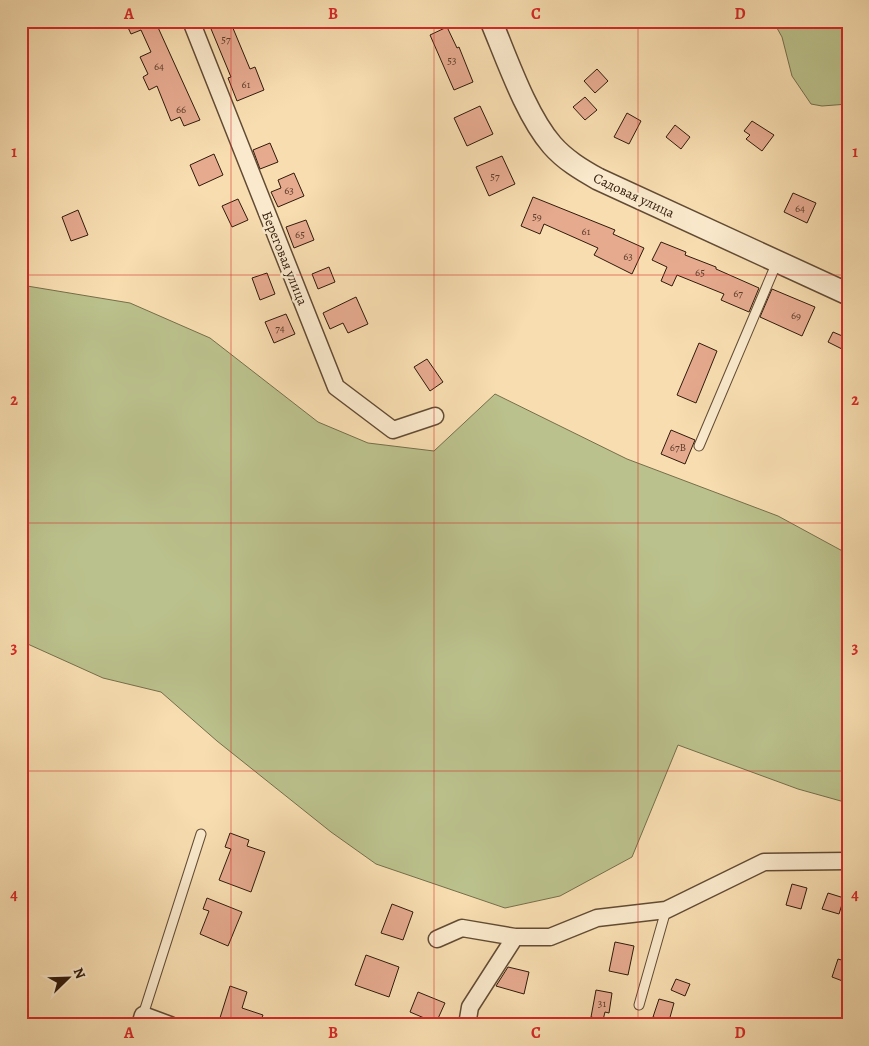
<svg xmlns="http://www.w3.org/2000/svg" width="869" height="1046" viewBox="0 0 869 1046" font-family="Alegreya,serif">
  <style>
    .green { fill: #bbc18c; stroke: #766e4b }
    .building { fill: #e6aa8f; stroke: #301a0a }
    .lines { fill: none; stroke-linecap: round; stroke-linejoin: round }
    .service-casing { stroke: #624b34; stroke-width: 11 }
    .minor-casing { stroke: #624b34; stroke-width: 19 }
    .tertiary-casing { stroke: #624b34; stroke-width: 24 }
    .service { stroke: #fae9cc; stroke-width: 9 }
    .minor { stroke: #fae9cc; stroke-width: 16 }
    .tertiary { stroke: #fae9cc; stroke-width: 21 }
    .grid { fill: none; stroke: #d62828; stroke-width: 1; stroke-opacity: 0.55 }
    .labels { text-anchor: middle; stroke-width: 5; stroke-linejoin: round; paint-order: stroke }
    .number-label { font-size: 11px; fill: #5e3e2b }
    .street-label { font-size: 14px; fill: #301a0a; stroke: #fae9cc }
    .neatline { fill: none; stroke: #d62828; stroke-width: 2 }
    .grid-label { font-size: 16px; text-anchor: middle; font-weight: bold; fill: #d62828 }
  </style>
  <rect width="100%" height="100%" fill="#f7ddb0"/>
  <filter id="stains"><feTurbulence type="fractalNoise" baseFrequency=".004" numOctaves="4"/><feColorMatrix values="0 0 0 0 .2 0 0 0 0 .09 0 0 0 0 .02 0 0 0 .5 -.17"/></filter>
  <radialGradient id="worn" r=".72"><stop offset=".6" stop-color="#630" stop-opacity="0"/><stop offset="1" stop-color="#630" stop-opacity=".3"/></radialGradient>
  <!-- green -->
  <path class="green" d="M 773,21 L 848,21 L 848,104 L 822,106 L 811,104 L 792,76 L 782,37 Z
    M 21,285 L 130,303 L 210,338 L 318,422 L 368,443 L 434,451 L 495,394 L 627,459 L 778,516 L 848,554 L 848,803 L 798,789 L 678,745 L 632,857 L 560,896 L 505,908 L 376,864 L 331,832 L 217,741 L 161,692 L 103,678 L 21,641 Z"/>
  <!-- building -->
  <path class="building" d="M 125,21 L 161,21 L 156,23 L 200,120 L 184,126 L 180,117 L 171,121 L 157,86 L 149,90 L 143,77 L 148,74 L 140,57 L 151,52 L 141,30 L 131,34 Z
    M 216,21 L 230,21 L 250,69 L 255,67 L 264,90 L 237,101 L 228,78 L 231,77 L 209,24 Z
    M 447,27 L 457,48 L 459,47 L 473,82 L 454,90 L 430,35 Z
    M 597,69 L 608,81 L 595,93 L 584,81 Z
    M 585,97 L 597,110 L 585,120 L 573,107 Z
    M 480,106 L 493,134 L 467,146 L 454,118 Z
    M 627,113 L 641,121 L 629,144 L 614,137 Z
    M 752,121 L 774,135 L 762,151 L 746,139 L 750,135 L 744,131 Z
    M 675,125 L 690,137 L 681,149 L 666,137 Z
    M 270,143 L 278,162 L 260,169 L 253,150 Z
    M 214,154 L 223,175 L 199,186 L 190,165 Z
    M 502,156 L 515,184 L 489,196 L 476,167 Z
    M 294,173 L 304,196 L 278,207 L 271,192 L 281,188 L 278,180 Z
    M 793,193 L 816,203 L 807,223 L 784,212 Z
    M 533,197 L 615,230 L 613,234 L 644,248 L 632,274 L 594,255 L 598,248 L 544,224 L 540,234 L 521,226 Z
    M 238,199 L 248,220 L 232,227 L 222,206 Z
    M 78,210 L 88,235 L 71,241 L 62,217 Z
    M 306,220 L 314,240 L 294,248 L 286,227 Z
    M 661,242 L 686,252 L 685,255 L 716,267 L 716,269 L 759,288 L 749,312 L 721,300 L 724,294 L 677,275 L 672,286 L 661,281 L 667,267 L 652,260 Z
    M 329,267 L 335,282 L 318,289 L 312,274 Z
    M 267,273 L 275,294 L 260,300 L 252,278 Z
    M 772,289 L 815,307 L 802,336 L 760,317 Z
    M 356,297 L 368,324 L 348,333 L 343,323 L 330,329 L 323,313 Z
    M 286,314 L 295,334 L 274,343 L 265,322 Z
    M 833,332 L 847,338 L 842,349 L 828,342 Z
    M 699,343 L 717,351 L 696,403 L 677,395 Z
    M 427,359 L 443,382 L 430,391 L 414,367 Z
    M 671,430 L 695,440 L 685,464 L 661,454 Z
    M 230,833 L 249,840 L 247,846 L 265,852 L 251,892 L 219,880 L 231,849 L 225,847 Z
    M 792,884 L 807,888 L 801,909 L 786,905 Z
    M 828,893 L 844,898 L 839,914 L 822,909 Z
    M 207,898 L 242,912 L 228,946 L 200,934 L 209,911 L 203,909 Z
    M 392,904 L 413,912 L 403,940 L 381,933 Z
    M 615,942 L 634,946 L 628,975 L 609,971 Z
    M 366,955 L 399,967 L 389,997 L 355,985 Z
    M 838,959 L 848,962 L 848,983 L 832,977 Z
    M 508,967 L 529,972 L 524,994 L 496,986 Z
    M 676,979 L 690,984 L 685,996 L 671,990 Z
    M 230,986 L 247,992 L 242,1008 L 263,1015 L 259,1025 L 230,1025 L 219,1021 Z
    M 596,990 L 612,993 L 609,1013 L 605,1012 L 603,1020 L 591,1017 Z
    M 418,992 L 445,1003 L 436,1023 L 410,1012 Z
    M 659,999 L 674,1003 L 669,1021 L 653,1017 Z"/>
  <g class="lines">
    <!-- service casing -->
    <g class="service-casing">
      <path id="service" d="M 699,446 L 777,262
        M 639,1005 L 666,910
        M 143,1015 L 201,834"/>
    </g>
    <!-- minor casing -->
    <g class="minor-casing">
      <path id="minor" d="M 191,21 L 336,387 L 393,430 L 435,416
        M 437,939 L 462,928 L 515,937 L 550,937 L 597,918 L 666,910 L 764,862 L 848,861
        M 140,1025 L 143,1015 L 170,1025
        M 467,1025 L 470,1007 L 515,937"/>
    </g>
    <!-- tertiary casing -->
    <g class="tertiary-casing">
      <path id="tertiary" d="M 491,21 C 507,59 526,115 552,145 C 565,160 582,170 598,179 L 848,294"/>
    </g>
    <!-- service -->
    <use href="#service" class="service"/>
    <!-- minor -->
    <use href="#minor" class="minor"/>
    <!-- tertiary -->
    <use href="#tertiary" class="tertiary"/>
  </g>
  <!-- grid -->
  <path class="grid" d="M 231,21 L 231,1025M 434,21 L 434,1025M 638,21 L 638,1025M 21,275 L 848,275M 21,523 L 848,523M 21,771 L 848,771"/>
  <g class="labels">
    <!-- number labels -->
    <g class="number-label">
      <text x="226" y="43">57</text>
      <text x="452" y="64">53</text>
      <text x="159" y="70">64</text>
      <text x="246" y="88">61</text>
      <text x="181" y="113">66</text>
      <text x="495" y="180">57</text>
      <text x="289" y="194">63</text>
      <text x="800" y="212">64</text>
      <text x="537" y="220">59</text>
      <text x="586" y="235">61</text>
      <text x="300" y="238">65</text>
      <text x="628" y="260">63</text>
      <text x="700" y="276">65</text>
      <text x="738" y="297">67</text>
      <text x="796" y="319">69</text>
      <text x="280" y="332">74</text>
      <text x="678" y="451">67В</text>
      <text x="602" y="1007">31</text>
    </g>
    <!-- street labels -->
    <g class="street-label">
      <text transform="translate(634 195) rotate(25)" y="5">Садовая улица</text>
      <text transform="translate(285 258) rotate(68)" y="5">Береговая улица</text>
    </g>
  </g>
  <!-- margin -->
  <rect width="869" height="1046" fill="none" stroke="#f7ddb0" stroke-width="55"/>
  <!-- north arrow -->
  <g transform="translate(68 978) rotate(67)" stroke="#fae9cc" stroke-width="4" paint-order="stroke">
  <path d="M0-4L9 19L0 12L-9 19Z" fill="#301a0a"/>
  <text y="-8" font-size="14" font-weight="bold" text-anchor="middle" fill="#301a0a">N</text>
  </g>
  <rect x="28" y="28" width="814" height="990" class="neatline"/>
  <g class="grid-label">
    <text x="129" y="19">A</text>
    <text x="333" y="19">B</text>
    <text x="536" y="19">C</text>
    <text x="740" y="19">D</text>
    <text x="14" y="157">1</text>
    <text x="855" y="157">1</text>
    <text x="14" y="405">2</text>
    <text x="855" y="405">2</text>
    <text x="14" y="653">3</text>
    <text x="855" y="653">3</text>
    <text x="14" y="900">4</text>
    <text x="855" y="900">4</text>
    <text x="129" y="1038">A</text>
    <text x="333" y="1038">B</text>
    <text x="536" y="1038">C</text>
    <text x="740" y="1038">D</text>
  </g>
  <rect width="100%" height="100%" filter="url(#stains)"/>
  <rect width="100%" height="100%" fill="url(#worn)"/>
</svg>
